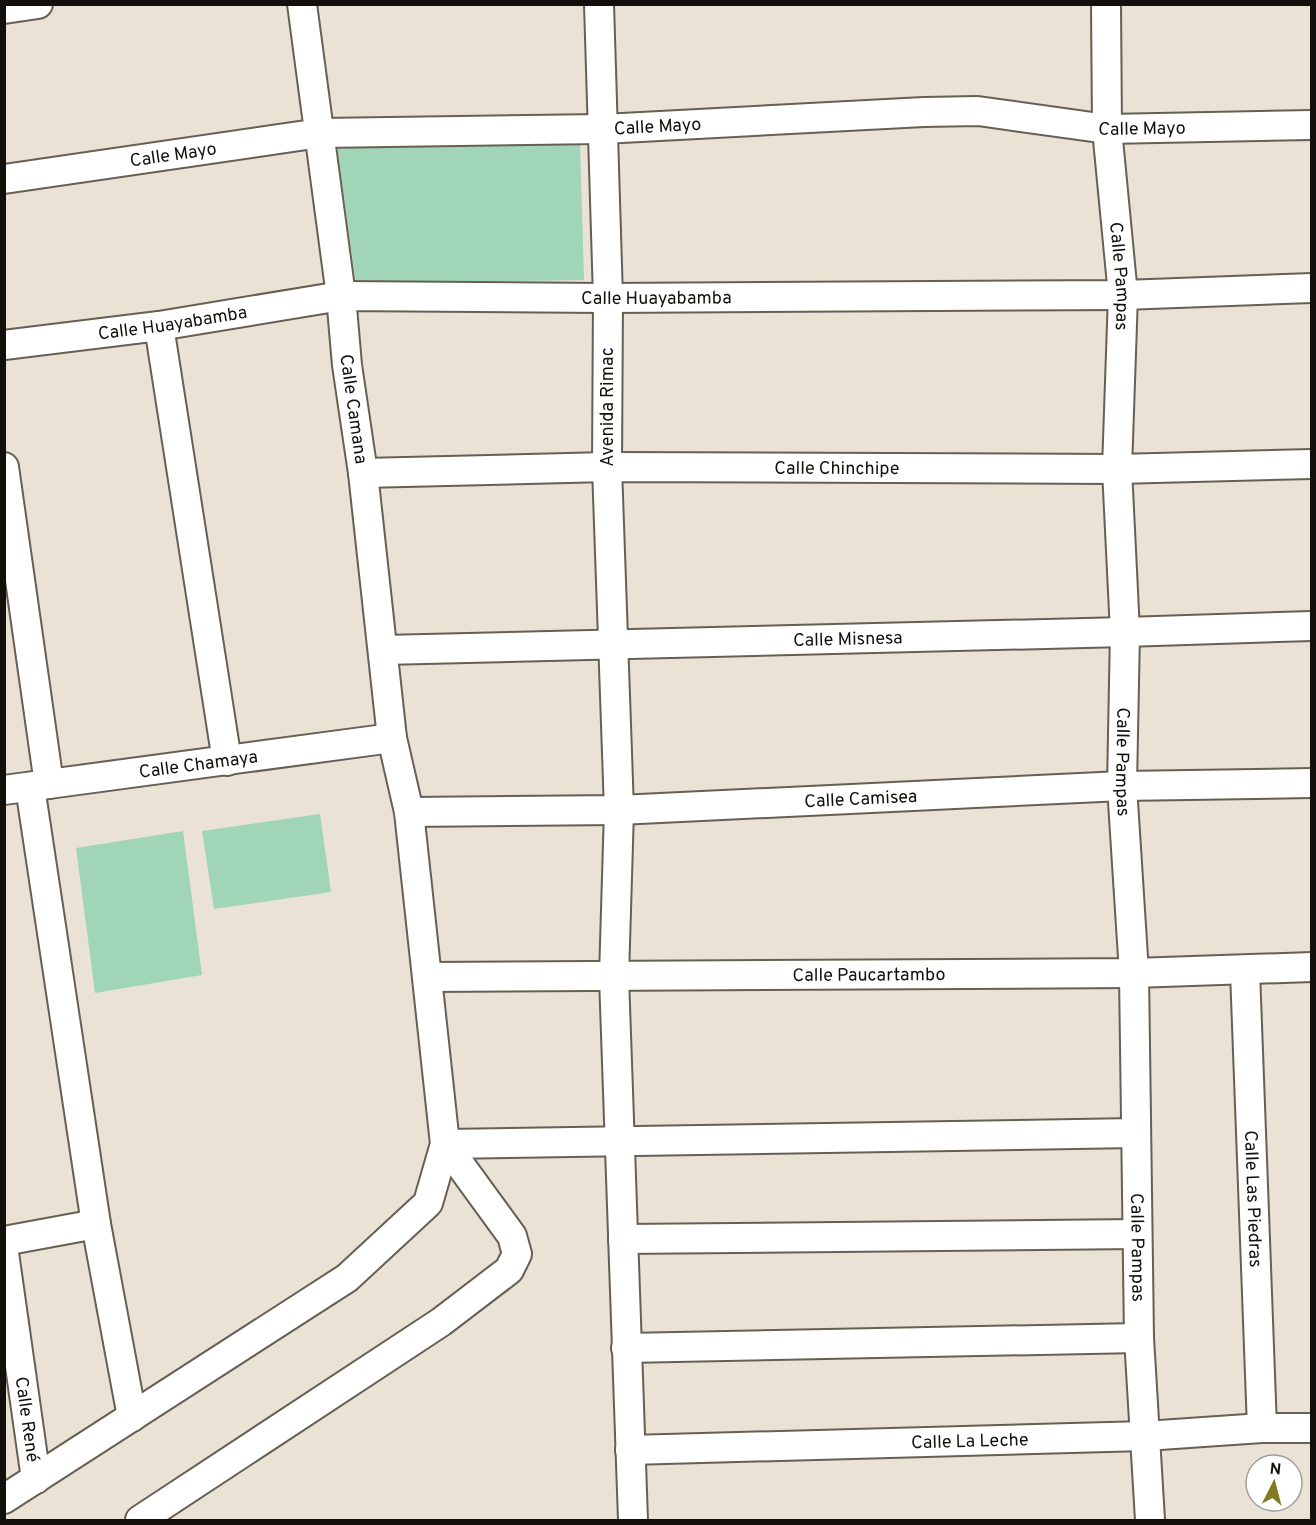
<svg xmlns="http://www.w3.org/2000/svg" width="1316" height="1525" viewBox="0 0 1316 1525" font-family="Overpass,sans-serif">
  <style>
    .green { fill: #a0d5b7 }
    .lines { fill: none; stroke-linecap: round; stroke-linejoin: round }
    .street-casing { stroke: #675f53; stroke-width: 32 }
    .street { stroke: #fff; stroke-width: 28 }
    .labels { text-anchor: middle; stroke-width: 4.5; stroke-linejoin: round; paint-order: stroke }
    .street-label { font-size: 18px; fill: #13100c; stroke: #fff }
  </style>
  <rect width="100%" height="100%" fill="#eae2d4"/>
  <!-- green -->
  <path class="green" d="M 336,140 L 580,142 L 584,280 L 356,284 Z
    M 320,814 L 331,892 L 214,909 L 202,831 Z
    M 183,831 L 202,975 L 95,993 L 76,848 Z"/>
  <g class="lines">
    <!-- street casing -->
    <g class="street-casing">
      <g id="street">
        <path d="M 599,4 L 608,298 L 607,467 L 619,810 L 614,977 L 633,1520"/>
        <path id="s1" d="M 1106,4 L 1107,129 L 1123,295 L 1117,469 L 1125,632 L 1122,786 L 1134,973 L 1139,1338 L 1150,1520"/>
        <path d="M 4,9 L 38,4"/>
        <path id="s2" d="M 4,179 L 320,133 L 603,129 L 924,112 L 978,111 L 1107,129 L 1312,125"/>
        <path d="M 159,326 L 227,761"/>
        <path id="s3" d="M 4,345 L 159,326 L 341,296 L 608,298 L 1123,295 L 1312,288"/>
        <path d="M 4,467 L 49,784"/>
        <path id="s4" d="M 363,473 L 607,467 L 1117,469 L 1312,464"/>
        <path id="s5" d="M 383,650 L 1125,632 L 1312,626"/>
        <path d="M 30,787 L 96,1224 L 132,1417"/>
        <path id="s6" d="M 4,790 L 392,738"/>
        <path id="s7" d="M 409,812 L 619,810 L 1122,786 L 1312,783"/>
        <path id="s8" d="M 1245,971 L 1262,1428"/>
        <path id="s9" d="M 427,977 L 1134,973 L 1312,967"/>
        <path d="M 445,1144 L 1136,1133"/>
        <path d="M 623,1239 L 1137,1234"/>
        <path d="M 4,1241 L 96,1224"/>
        <path id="s10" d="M 4,1253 L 36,1479"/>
        <path d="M 626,1348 L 1139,1338"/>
        <path id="s11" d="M 630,1450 L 1145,1436 L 1262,1428 L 1312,1428"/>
        <path d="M 4,1499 L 347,1278 L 428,1203 L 445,1144 L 409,812 L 392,738 L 363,473 L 347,365 L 341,296 L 302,4"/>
        <path d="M 140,1520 L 441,1322 L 509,1270 L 517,1254 L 512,1236 L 445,1144"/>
      </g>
    </g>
    <!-- street -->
    <use href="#street" class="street"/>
  </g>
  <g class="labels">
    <!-- street labels -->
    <g class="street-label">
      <text dy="6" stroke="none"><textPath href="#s2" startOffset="657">Calle Mayo</textPath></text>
      <text dy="6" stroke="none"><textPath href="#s2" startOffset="1143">Calle Mayo</textPath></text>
      <text dy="6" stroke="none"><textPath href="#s2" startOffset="171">Calle Mayo</textPath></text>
      <text dy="6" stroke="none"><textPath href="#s1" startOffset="273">Calle Pampas</textPath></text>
      <text dy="6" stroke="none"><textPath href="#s3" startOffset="656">Calle Huayabamba</textPath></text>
      <text dy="6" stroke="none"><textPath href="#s3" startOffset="170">Calle Huayabamba</textPath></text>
      <text transform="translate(607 407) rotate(-90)" y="6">Avenida Rimac</text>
      <text transform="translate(354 409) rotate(82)" y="6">Calle Camana</text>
      <text dy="6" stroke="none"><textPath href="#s4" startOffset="474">Calle Chinchipe</textPath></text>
      <text dy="6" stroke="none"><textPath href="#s5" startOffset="465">Calle Misnesa</textPath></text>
      <text dy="6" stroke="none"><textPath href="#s1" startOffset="759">Calle Pampas</textPath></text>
      <text dy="6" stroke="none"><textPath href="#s6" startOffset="196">Calle Chamaya</textPath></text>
      <text dy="6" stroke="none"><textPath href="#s7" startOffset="452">Calle Camisea</textPath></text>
      <text dy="6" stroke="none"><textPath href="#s9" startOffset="442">Calle Paucartambo</textPath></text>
      <text dy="6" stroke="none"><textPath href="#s8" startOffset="228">Calle Las Piedras</textPath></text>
      <text dy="6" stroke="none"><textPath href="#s1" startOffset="1245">Calle Pampas</textPath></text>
      <text dy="6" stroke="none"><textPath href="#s10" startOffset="168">Calle René</textPath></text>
      <text dy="6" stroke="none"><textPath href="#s11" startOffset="340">Calle La Leche</textPath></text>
    </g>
  </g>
  <!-- border -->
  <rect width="1316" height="1525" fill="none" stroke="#13100c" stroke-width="12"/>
  <!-- north arrow -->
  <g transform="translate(1274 1483) rotate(6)"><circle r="28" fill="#ffffff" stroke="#a19f9e" stroke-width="1.5"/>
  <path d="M0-4.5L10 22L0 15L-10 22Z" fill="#817a20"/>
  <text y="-9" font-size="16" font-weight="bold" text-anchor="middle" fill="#13100c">N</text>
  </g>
</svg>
